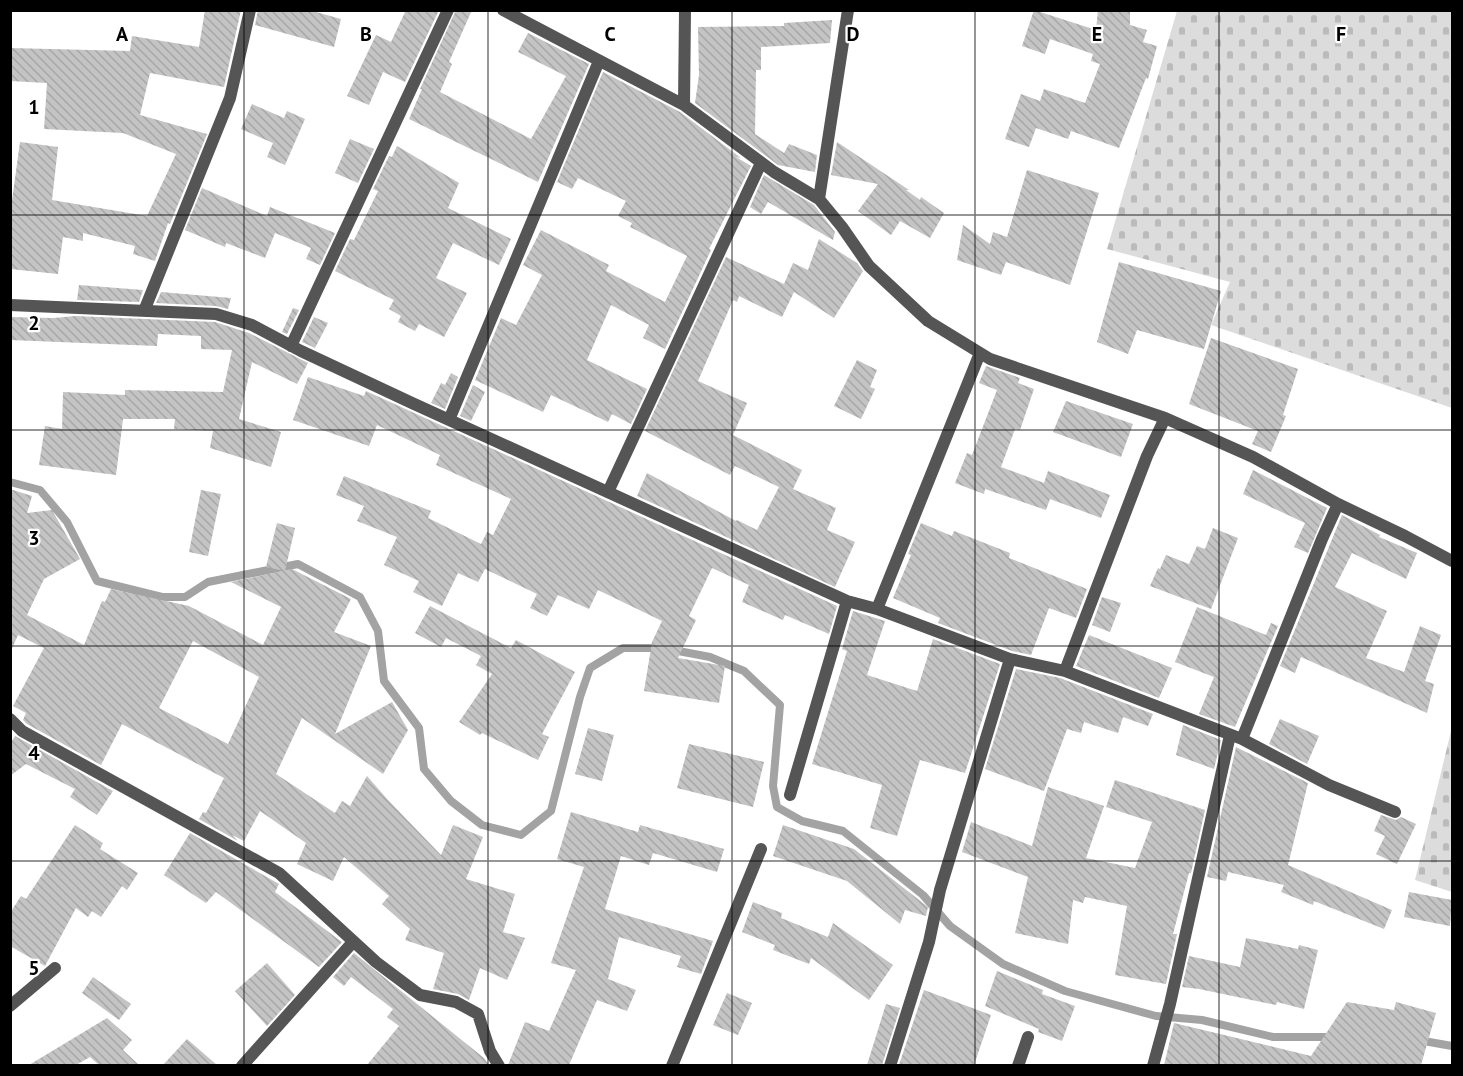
<svg xmlns="http://www.w3.org/2000/svg" width="1463" height="1076" viewBox="0 0 1463 1076" font-family="'PT Sans',sans-serif">
  <style>
    .cemetery { fill: url(#cemetery-stones) }
    .lines { fill: none; stroke-linecap: round; stroke-linejoin: round }
    .stream { stroke: #a3a3a3; stroke-width: 8 }
    .building { fill: url(#building-back-hatch); fill-rule: evenodd }
    .minor { stroke: #555; stroke-width: 12 }
    .grid { fill: none; stroke: #000; stroke-width: 1.5; stroke-opacity: 0.55 }
    .grid-label { font-size: 20px; text-anchor: middle; font-weight: bold; fill: #000; stroke: #fff; stroke-width: 4.5; stroke-linejoin: round; paint-order: stroke }
  </style>
  <defs>
    <pattern id="cemetery-stones" width="16" height="16" patternUnits="userSpaceOnUse" patternTransform="scale(1.5)"><rect width="16" height="16" fill="#dcdcdc"/><path d="M2 7V4a2 2 0 0 1 4 0v3zM10 15v-3a2 2 0 0 1 4 0v3z" fill="#bbb"/></pattern>
    <pattern id="building-back-hatch" width="6" height="6" patternUnits="userSpaceOnUse" patternTransform="scale(1.5)"><rect width="6" height="6" fill="#c4c4c4"/><path d="M-1 5l2 2M0 0l6 6M5-1l2 2" fill="none" stroke="#a7a7a7"/></pattern>
  </defs>
  <rect width="100%" height="100%" fill="#fff"/>
  <!-- cemetery -->
  <path class="cemetery" d="M 1177,11 L 1452,11 L 1452,408 L 1211,325 L 1230,282 L 1107,249 Z
    M 1452,727 L 1452,892 L 1415,880 Z"/>
  <g class="lines">
    <!-- stream -->
    <path class="stream" d="M 10,482 L 40,490 L 67,522 L 97,581 L 162,597 L 185,597 L 208,582 L 298,564 L 360,597 L 378,631 L 384,681 L 419,728 L 424,769 L 451,801 L 482,825 L 521,835 L 551,811 L 580,697 L 590,668 L 623,648 L 661,648
      M 673,650 L 710,657 L 744,671 L 780,705 L 773,786 L 777,807 L 802,821 L 843,831 L 923,895 L 950,926 L 1003,964 L 1065,991 L 1156,1016 L 1202,1020 L 1273,1037 L 1332,1037
      M 1418,1040 L 1452,1046"/>
  </g>
  <!-- building -->
  <path class="building" d="M 205,10 L 241,10 L 224,87 L 150,73 L 140,115 L 207,134 L 170,224 L 168,223 L 155,261 L 133,254 L 135,246 L 83,233 L 83,241 L 63,237 L 58,274 L 10,269 L 10,215 L 20,142 L 58,147 L 52,200 L 147,216 L 176,154 L 123,133 L 44,129 L 47,83 L 10,81 L 10,48 L 130,51 L 132,36 L 199,47 Z
    M 258,10 L 309,10 L 341,19 L 334,47 L 255,25 Z
    M 406,10 L 439,10 L 405,82 L 383,72 L 369,105 L 347,96 L 376,35 L 391,42 Z
    M 456,10 L 472,10 L 449,62 L 452,64 L 440,92 L 531,139 L 566,76 L 518,52 L 528,33 L 589,64 L 538,182 L 409,119 L 422,89 L 420,89 Z
    M 1034,10 L 1096,30 L 1098,10 L 1130,10 L 1130,25 L 1147,30 L 1143,42 L 1157,46 L 1148,79 L 1146,78 L 1119,148 L 1071,131 L 1068,139 L 1036,128 L 1029,147 L 1005,139 L 1021,94 L 1040,101 L 1044,89 L 1085,103 L 1100,64 L 1091,61 L 1093,54 L 1050,39 L 1045,54 L 1022,46 Z
    M 832,20 L 830,43 L 761,47 L 761,70 L 756,70 L 755,134 L 784,153 L 789,144 L 817,155 L 815,172 L 778,165 L 695,103 L 699,75 L 698,27 L 784,26 L 784,23 Z
    M 603,72 L 680,112 L 741,158 L 736,157 L 751,166 L 709,249 L 711,250 L 665,349 L 643,338 L 649,325 L 611,305 L 587,360 L 647,389 L 631,424 L 612,414 L 608,422 L 551,395 L 543,412 L 475,380 L 501,318 L 516,325 L 542,275 L 523,265 L 541,230 L 609,265 L 606,271 L 665,302 L 687,256 L 630,227 L 632,223 L 618,216 L 626,201 L 578,178 L 572,189 L 557,182 Z
    M 252,104 L 284,118 L 287,111 L 305,119 L 285,165 L 267,157 L 273,143 L 241,129 Z
    M 350,139 L 374,149 L 358,183 L 335,173 Z
    M 837,142 L 909,190 L 906,190 L 920,200 L 921,197 L 944,213 L 930,238 L 900,221 L 891,235 L 858,211 L 878,184 L 831,175 Z
    M 397,146 L 459,183 L 448,208 L 511,239 L 499,265 L 453,243 L 436,278 L 467,293 L 444,337 L 419,324 L 415,331 L 398,322 L 401,316 L 389,309 L 394,300 L 335,271 L 350,239 L 354,240 L 378,191 L 373,189 L 389,156 L 392,157 Z
    M 1027,170 L 1099,193 L 1070,285 L 1006,262 L 1001,275 L 957,260 L 963,225 L 990,244 L 993,232 L 1007,237 Z
    M 764,175 L 814,205 L 835,232 L 833,240 L 768,202 L 761,214 L 750,207 Z
    M 202,188 L 267,216 L 270,207 L 335,233 L 320,265 L 306,259 L 311,248 L 275,233 L 265,258 L 226,243 L 225,247 L 185,230 Z
    M 819,239 L 857,263 L 863,271 L 834,318 L 794,292 L 782,317 L 739,296 L 737,302 L 733,300 L 698,381 L 747,403 L 733,435 L 802,470 L 793,489 L 836,508 L 827,530 L 855,542 L 835,587 L 637,496 L 647,473 L 736,521 L 737,520 L 757,530 L 779,487 L 735,466 L 730,475 L 645,431 L 726,257 L 784,284 L 793,263 L 808,270 Z
    M 1119,262 L 1221,291 L 1204,349 L 1137,330 L 1128,354 L 1097,342 Z
    M 79,285 L 143,290 L 139,302 L 77,300 Z
    M 161,292 L 231,298 L 228,309 L 216,306 L 156,303 Z
    M 293,308 L 299,310 L 287,334 L 282,332 Z
    M 75,316 L 215,322 L 249,333 L 308,363 L 297,384 L 252,362 L 239,419 L 281,432 L 271,467 L 210,448 L 213,431 L 174,429 L 175,419 L 123,419 L 116,475 L 39,465 L 45,426 L 62,429 L 63,392 L 125,395 L 125,390 L 223,392 L 232,350 L 201,349 L 201,336 L 158,334 L 157,346 L 10,340 L 10,317 L 54,318 Z
    M 314,317 L 328,323 L 315,348 L 302,342 Z
    M 1211,338 L 1298,369 L 1283,415 L 1286,416 L 1271,452 L 1252,444 L 1258,431 L 1189,404 Z
    M 857,360 L 877,370 L 870,387 L 875,389 L 861,419 L 834,406 Z
    M 986,366 L 1020,378 L 1018,383 L 1034,389 L 1020,430 L 1015,429 L 1001,467 L 1044,483 L 1048,471 L 1110,495 L 1101,518 L 1050,499 L 1046,510 L 985,489 L 984,494 L 955,483 L 967,453 L 972,455 L 997,390 L 979,383 Z
    M 451,373 L 458,377 L 445,409 L 431,403 L 441,383 L 445,385 Z
    M 308,377 L 364,396 L 366,391 L 837,606 L 829,634 L 785,615 L 783,620 L 742,602 L 749,585 L 712,568 L 689,616 L 696,620 L 678,658 L 725,666 L 719,703 L 644,691 L 652,642 L 662,621 L 598,590 L 589,609 L 558,595 L 547,616 L 530,608 L 537,594 L 485,569 L 478,582 L 458,573 L 442,606 L 413,592 L 419,581 L 384,565 L 397,537 L 357,521 L 364,506 L 336,495 L 344,476 L 431,511 L 428,518 L 481,544 L 487,532 L 493,535 L 511,499 L 436,465 L 440,455 L 377,425 L 369,446 L 293,420 Z
    M 473,385 L 485,392 L 471,421 L 460,416 Z
    M 1066,401 L 1133,424 L 1121,457 L 1053,432 Z
    M 1253,470 L 1327,508 L 1308,553 L 1294,547 L 1305,523 L 1243,494 Z
    M 10,489 L 32,496 L 27,513 L 52,510 L 80,559 L 44,579 L 27,615 L 84,645 L 102,601 L 105,602 L 111,589 L 189,606 L 263,645 L 281,607 L 231,582 L 292,569 L 351,599 L 334,632 L 371,646 L 335,734 L 392,702 L 408,730 L 383,774 L 302,718 L 276,774 L 335,813 L 342,801 L 350,806 L 367,776 L 388,800 L 441,855 L 453,825 L 483,837 L 466,879 L 515,894 L 503,932 L 525,938 L 507,980 L 480,968 L 469,1000 L 458,994 L 433,989 L 444,953 L 405,940 L 410,929 L 382,904 L 389,896 L 344,857 L 333,881 L 297,864 L 306,843 L 260,811 L 244,841 L 232,835 L 238,841 L 199,819 L 203,812 L 206,813 L 224,778 L 122,724 L 101,765 L 27,724 L 23,720 L 26,713 L 13,706 L 44,648 L 18,635 L 10,653 ZM 193,641 L 259,677 L 228,744 L 159,708 Z
    M 201,490 L 221,494 L 208,556 L 189,552 Z
    M 1342,515 L 1380,535 L 1379,537 L 1417,553 L 1406,579 L 1352,553 L 1335,587 L 1387,611 L 1366,658 L 1404,672 L 1420,626 L 1441,635 L 1425,681 L 1434,684 L 1427,713 L 1301,657 L 1295,673 L 1280,666 Z
    M 277,523 L 295,528 L 285,571 L 266,567 Z
    M 921,523 L 952,536 L 954,531 L 1010,553 L 1009,558 L 1087,589 L 1076,618 L 1049,608 L 1031,655 L 1012,651 L 938,623 L 940,618 L 893,598 L 911,555 L 908,554 Z
    M 1213,528 L 1238,538 L 1211,609 L 1150,586 L 1158,568 L 1160,569 L 1166,555 L 1189,564 L 1197,546 L 1205,549 Z
    M 1102,597 L 1121,603 L 1110,632 L 1092,625 Z
    M 430,606 L 511,648 L 516,640 L 575,672 L 542,734 L 549,737 L 538,760 L 482,733 L 480,735 L 459,722 L 492,674 L 476,665 L 481,656 L 446,638 L 441,647 L 415,633 Z
    M 1197,607 L 1266,635 L 1271,623 L 1278,626 L 1235,727 L 1199,714 L 1214,677 L 1175,662 Z
    M 853,611 L 885,621 L 867,675 L 917,691 L 933,639 L 1000,664 L 965,773 L 920,760 L 897,836 L 870,828 L 882,785 L 812,764 L 847,651 L 842,649 Z
    M 1089,635 L 1172,668 L 1159,698 L 1076,666 Z
    M 1016,669 L 1060,678 L 1153,714 L 1148,726 L 1123,717 L 1118,733 L 1084,722 L 1081,733 L 1067,729 L 1044,791 L 985,769 Z
    M 1280,719 L 1319,736 L 1307,764 L 1269,744 Z
    M 1183,725 L 1221,740 L 1214,769 L 1176,755 Z
    M 588,728 L 614,735 L 602,781 L 575,774 Z
    M 15,736 L 113,791 L 97,815 L 70,797 L 75,789 L 26,764 L 10,776 L 10,744 Z
    M 689,744 L 764,762 L 753,807 L 677,788 Z
    M 1236,747 L 1308,783 L 1288,865 L 1392,910 L 1384,929 L 1314,901 L 1313,905 L 1281,892 L 1284,885 L 1228,872 L 1226,881 L 1207,877 Z
    M 1115,780 L 1205,810 L 1191,873 L 1189,873 L 1173,934 L 1177,934 L 1166,984 L 1115,975 L 1127,906 L 1085,897 L 1083,903 L 1073,900 L 1068,944 L 1015,933 L 1028,877 L 962,852 L 971,822 L 1032,846 L 1048,787 L 1104,806 L 1086,858 L 1135,868 L 1152,822 L 1106,807 Z
    M 571,812 L 638,832 L 640,825 L 724,849 L 717,872 L 653,853 L 649,865 L 621,856 L 605,909 L 713,941 L 701,974 L 677,967 L 681,956 L 619,937 L 608,979 L 636,990 L 627,1011 L 597,1000 L 569,1065 L 508,1065 L 525,1022 L 549,1031 L 576,970 L 551,963 L 584,867 L 557,859 Z
    M 1381,815 L 1396,820 L 1401,817 L 1416,824 L 1397,864 L 1376,854 L 1385,836 L 1374,831 Z
    M 75,825 L 103,843 L 100,849 L 138,873 L 127,890 L 122,886 L 101,917 L 92,911 L 88,917 L 76,908 L 45,966 L 10,946 L 10,913 L 21,896 L 26,899 Z
    M 783,825 L 854,849 L 928,907 L 926,916 L 905,910 L 900,924 L 847,881 L 773,856 Z
    M 190,833 L 279,884 L 275,892 L 342,942 L 319,967 L 216,892 L 206,903 L 164,875 Z
    M 1409,892 L 1452,900 L 1450,926 L 1404,917 Z
    M 753,902 L 782,913 L 781,918 L 828,937 L 833,923 L 893,965 L 869,1000 L 811,958 L 809,964 L 773,950 L 775,945 L 742,932 Z
    M 1246,938 L 1298,949 L 1299,945 L 1318,950 L 1304,1009 L 1277,1002 L 1276,1005 L 1199,989 L 1182,987 L 1189,956 L 1240,967 Z
    M 354,953 L 484,1058 L 489,1065 L 367,1065 L 399,1026 L 387,1017 L 393,1009 L 351,977 L 344,986 L 333,977 Z
    M 267,963 L 295,995 L 267,1026 L 235,991 Z
    M 997,971 L 1043,990 L 1042,994 L 1075,1006 L 1062,1041 L 1038,1032 L 1039,1029 L 985,1006 Z
    M 93,977 L 131,1004 L 119,1020 L 82,993 Z
    M 924,990 L 991,1015 L 974,1065 L 899,1065 Z
    M 727,993 L 752,1003 L 738,1035 L 713,1025 Z
    M 1347,1002 L 1394,1010 L 1396,1002 L 1436,1013 L 1421,1065 L 1164,1065 L 1174,1023 L 1311,1056 Z
    M 886,1004 L 900,1008 L 882,1065 L 867,1065 Z
    M 107,1018 L 132,1040 L 123,1050 L 139,1065 L 99,1065 L 90,1057 L 76,1065 L 29,1065 Z
    M 187,1039 L 217,1065 L 163,1065 Z"/>
  <g class="lines">
    <!-- minor -->
    <path class="minor" d="M 503,10 L 684,105 L 774,172 L 819,199 L 842,227 L 869,266 L 928,321 L 990,359 L 1165,418 L 1253,457 L 1338,504 L 1405,536 L 1452,561
      M 684,105 L 685,10
      M 819,199 L 848,10
      M 10,305 L 216,314 L 252,325 L 301,351 L 412,403 L 847,601 L 877,609 L 1010,659 L 1065,671 L 1242,739 L 1329,785 L 1395,812
      M 144,311 L 230,98 L 250,10
      M 291,346 L 448,10
      M 449,420 L 599,61
      M 608,492 L 761,163
      M 877,609 L 980,353
      M 1065,671 L 1147,456 L 1165,418
      M 10,719 L 22,731 L 279,873 L 376,962 L 420,995 L 456,1002 L 478,1014 L 490,1051 L 499,1066
      M 1242,739 L 1322,539 L 1338,504
      M 790,795 L 847,601
      M 10,1006 L 55,968
      M 242,1066 L 353,942
      M 672,1066 L 761,849
      M 890,1066 L 929,942 L 940,890 L 1010,659
      M 1018,1066 L 1028,1037
      M 1153,1066 L 1170,1004 L 1230,735"/>
  </g>
  <!-- grid -->
  <path class="grid" d="M 244,10 L 244,1066M 488,10 L 488,1066M 732,10 L 732,1066M 975,10 L 975,1066M 1219,10 L 1219,1066M 10,215 L 1452,215M 10,430 L 1452,430M 10,646 L 1452,646M 10,861 L 1452,861"/>
  <g class="grid-label">
    <text x="122" y="41">A</text>
    <text x="366" y="41">B</text>
    <text x="610" y="41">C</text>
    <text x="853" y="41">D</text>
    <text x="1097" y="41">E</text>
    <text x="1341" y="41">F</text>
    <text x="34" y="114">1</text>
    <text x="34" y="330">2</text>
    <text x="34" y="545">3</text>
    <text x="34" y="760">4</text>
    <text x="34" y="975">5</text>
  </g>
  <!-- border -->
  <rect width="1463" height="1076" fill="none" stroke="#000000" stroke-width="24"/>
</svg>
